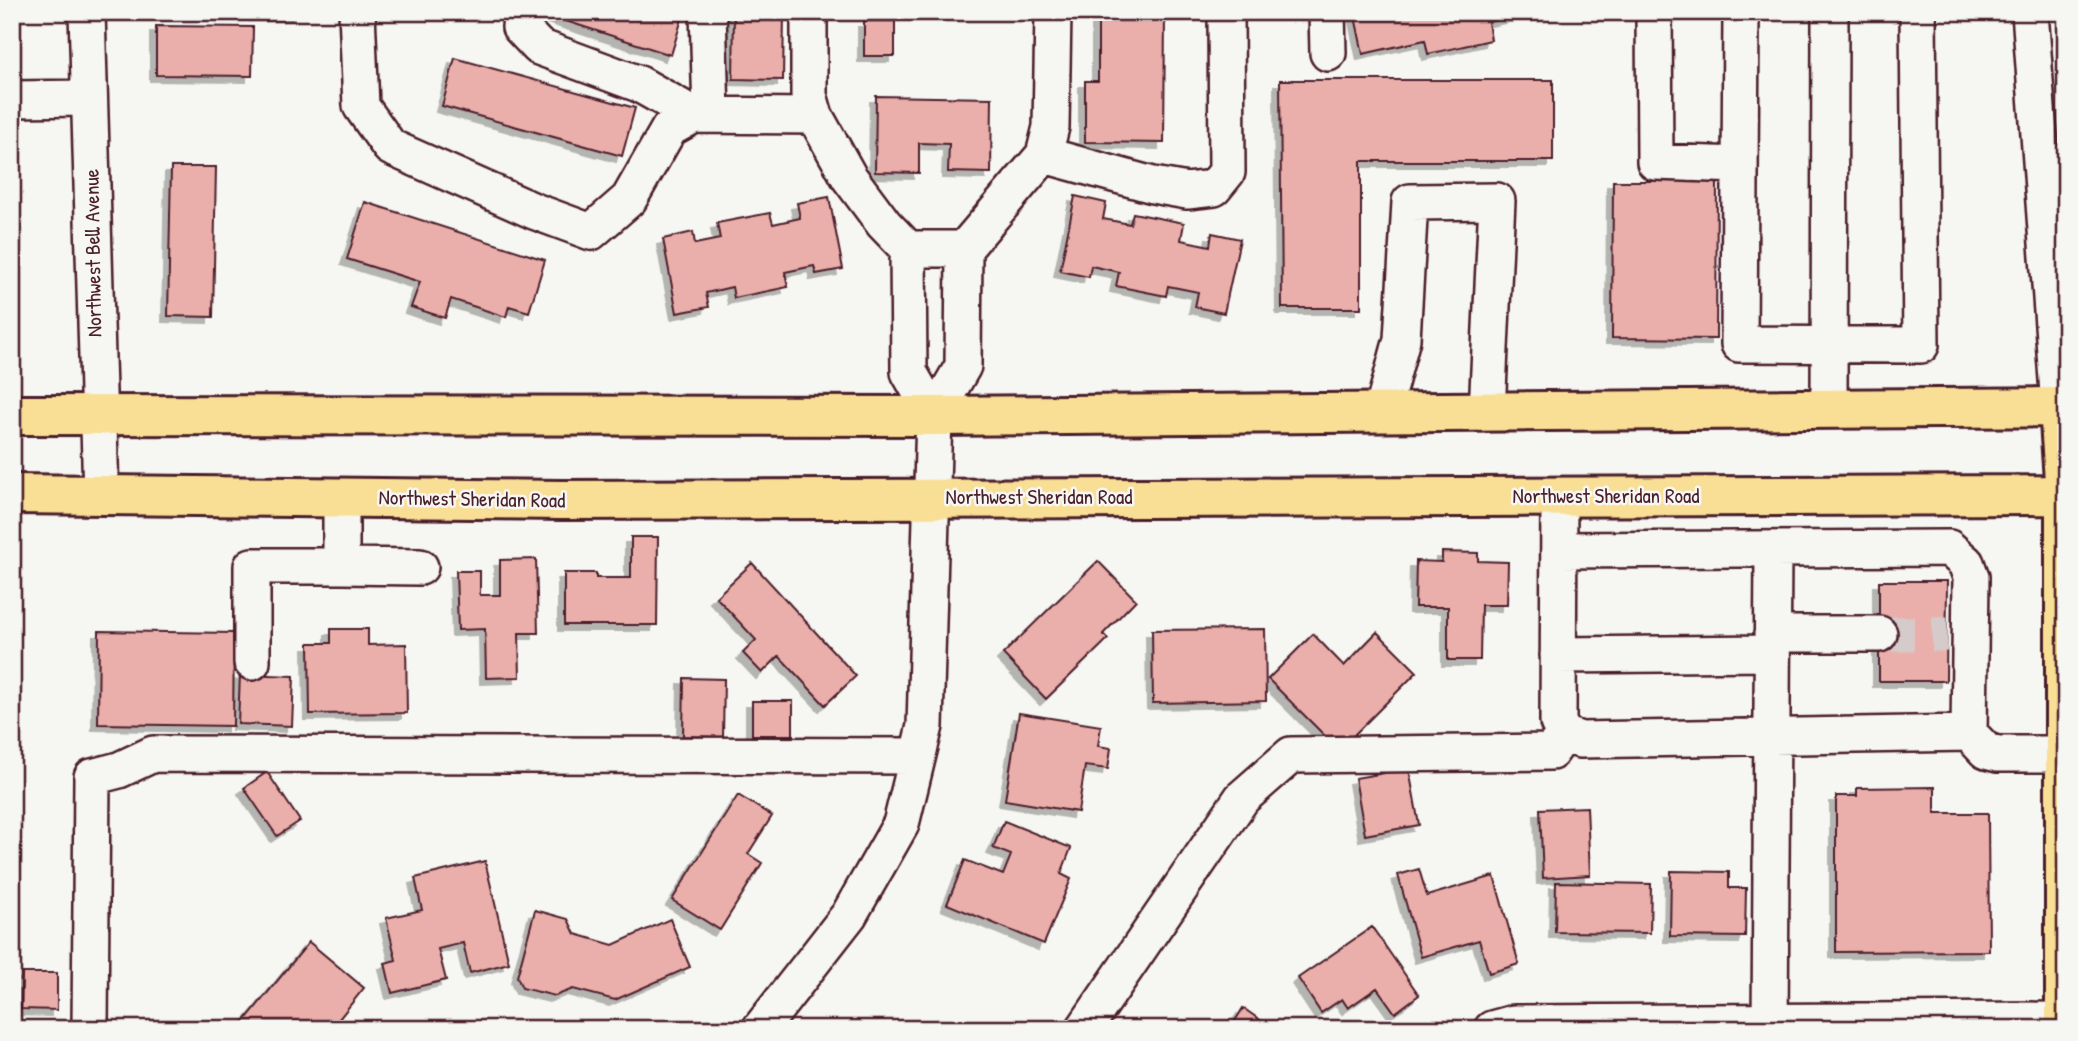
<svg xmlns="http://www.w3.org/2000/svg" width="2078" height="1041" viewBox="0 0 2078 1041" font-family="'Patrick Hand',sans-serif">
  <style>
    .building { fill: #eaafaa; stroke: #4a1f2b; stroke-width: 2; filter: url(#shadow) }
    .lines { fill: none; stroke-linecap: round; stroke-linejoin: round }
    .minor-tunnel { stroke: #d4cbca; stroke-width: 35; stroke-dasharray: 35 18; stroke-linecap: butt }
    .minor-casing { stroke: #4a1f2b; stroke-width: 40 }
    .major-casing { stroke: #4a1f2b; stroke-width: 44 }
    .minor { stroke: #f6f6f2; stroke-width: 35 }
    .major { stroke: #f9df96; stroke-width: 38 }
    .labels { text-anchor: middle; stroke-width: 5; stroke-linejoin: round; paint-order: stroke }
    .street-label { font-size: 21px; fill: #4a1f2b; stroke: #f6f6f2 }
  </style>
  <defs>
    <filter id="shadow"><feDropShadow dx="-6" dy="6" stdDeviation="0" flood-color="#0004"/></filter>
  </defs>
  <rect width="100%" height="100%" fill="#f6f6f2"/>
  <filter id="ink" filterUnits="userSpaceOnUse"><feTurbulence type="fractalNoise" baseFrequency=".0143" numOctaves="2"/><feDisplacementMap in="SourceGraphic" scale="14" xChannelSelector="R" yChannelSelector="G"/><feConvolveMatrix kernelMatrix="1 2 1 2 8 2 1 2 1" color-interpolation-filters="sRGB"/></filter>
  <g filter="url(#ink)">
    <!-- building -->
    <path class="building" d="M 255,12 L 298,12 L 298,15 L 255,15 Z
      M 544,12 L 684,12 L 671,55 L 544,14 Z
      M 734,12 L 784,12 L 783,80 L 733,79 Z
      M 1168,12 L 1165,13 L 1164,143 L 1085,142 L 1085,81 L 1098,81 L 1098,13 L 1084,12 Z
      M 1354,12 L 1534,12 L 1488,22 L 1491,40 L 1428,54 L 1425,40 L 1363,54 Z
      M 864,21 L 895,21 L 895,56 L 864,56 Z
      M 156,26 L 253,27 L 252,76 L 156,75 Z
      M 455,58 L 635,108 L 622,156 L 442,106 Z
      M 1280,80 L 1553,80 L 1553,161 L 1361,161 L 1361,308 L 1282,308 Z
      M 876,96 L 992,98 L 991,173 L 948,172 L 949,144 L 919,143 L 919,173 L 875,172 Z
      M 171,167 L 216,167 L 213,317 L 168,316 Z
      M 1613,181 L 1717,181 L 1716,339 L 1612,338 Z
      M 1075,196 L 1106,203 L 1103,219 L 1130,224 L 1133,213 L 1184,223 L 1181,240 L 1210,246 L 1212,233 L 1240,239 L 1224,313 L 1195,307 L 1198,292 L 1168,286 L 1166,296 L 1116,286 L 1119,272 L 1091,266 L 1089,277 L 1060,271 Z
      M 829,197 L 843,269 L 816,274 L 814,266 L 785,272 L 788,287 L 734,298 L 732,287 L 706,293 L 709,307 L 677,313 L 663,239 L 693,232 L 695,244 L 720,239 L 717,223 L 770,213 L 773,224 L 800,218 L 797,203 Z
      M 365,202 L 545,260 L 529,312 L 509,306 L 506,317 L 451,299 L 445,318 L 411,307 L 420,282 L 347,259 Z
      M 12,233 L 13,233 L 14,306 L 12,306 Z
      M 631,537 L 658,537 L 657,625 L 564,625 L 564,573 L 596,573 L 596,578 L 631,578 Z
      M 1442,552 L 1478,553 L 1478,561 L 1508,562 L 1507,605 L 1481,605 L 1480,660 L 1448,660 L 1448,607 L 1415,607 L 1416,561 L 1442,562 Z
      M 536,559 L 538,633 L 519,633 L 520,677 L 486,678 L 485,629 L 458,630 L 456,571 L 480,571 L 480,595 L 500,595 L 500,560 Z
      M 1098,561 L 1136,600 L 1103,634 L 1108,639 L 1046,699 L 1003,654 Z
      M 752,563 L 856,676 L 825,705 L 779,656 L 762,673 L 743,653 L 756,640 L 716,597 Z
      M 1879,581 L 1947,581 L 1946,681 L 1879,681 Z
      M 331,629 L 368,629 L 368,645 L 406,644 L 407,713 L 310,714 L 309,643 L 331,643 Z
      M 1265,629 L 1266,701 L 1153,703 L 1152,630 Z
      M 99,631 L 234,633 L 233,726 L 98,724 Z
      M 1377,632 L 1417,672 L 1339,750 L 1268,679 L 1313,634 L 1344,666 Z
      M 240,674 L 294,676 L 292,726 L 238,724 Z
      M 684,678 L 724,679 L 723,737 L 683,736 Z
      M 752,701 L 793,701 L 793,735 L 752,735 Z
      M 1019,713 L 1101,726 L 1098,746 L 1111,748 L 1108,769 L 1085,766 L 1078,812 L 1005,800 Z
      M 1409,769 L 1419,825 L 1365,835 L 1355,778 Z
      M 267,772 L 300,821 L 277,836 L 244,788 Z
      M 1935,787 L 1935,813 L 1988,813 L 1989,951 L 1836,952 L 1836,796 L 1857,796 L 1857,788 Z
      M 738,795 L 772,816 L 748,854 L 762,863 L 720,930 L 672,900 Z
      M 1587,807 L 1590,875 L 1543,878 L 1540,809 Z
      M 1004,821 L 1071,848 L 1061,874 L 1071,879 L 1044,944 L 947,904 L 965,860 L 1003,875 L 1011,855 L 993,848 Z
      M 485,861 L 509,963 L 470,973 L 463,943 L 438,949 L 446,980 L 392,993 L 385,963 L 396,960 L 386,918 L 422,910 L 415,878 Z
      M 1419,869 L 1427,896 L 1494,876 L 1519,964 L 1489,973 L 1479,940 L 1421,957 L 1398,875 Z
      M 1671,871 L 1729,872 L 1729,888 L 1746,888 L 1745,937 L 1670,936 Z
      M 1556,882 L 1651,884 L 1650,933 L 1555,932 Z
      M 535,910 L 568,919 L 575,934 L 613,945 L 670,919 L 690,967 L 615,1000 L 573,989 L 555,996 L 522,988 L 517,977 Z
      M 1372,927 L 1419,995 L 1395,1013 L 1377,988 L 1348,1008 L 1342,999 L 1321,1013 L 1298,978 Z
      M 309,942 L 364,988 L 331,1029 L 238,1029 Z
      M 22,973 L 57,973 L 57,1010 L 21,1009 Z
      M 1243,1008 L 1273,1029 L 1230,1029 Z"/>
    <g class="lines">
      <!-- minor-tunnel -->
      <path class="minor-tunnel" d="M 1879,634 L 1947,634"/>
      <!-- minor casing -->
      <g class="minor-casing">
        <path id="minor" d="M 87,12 L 101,495
          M 357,12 L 361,106 L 390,147 L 534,211 L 591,232 L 629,199 L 669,129 L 694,115
          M 522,12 L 520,27 L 539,47 L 639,84 L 694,115 L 815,116
          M 708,12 L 711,114
          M 809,12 L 809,95 L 815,116 L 849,177 L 884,224 L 908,249 L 964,249
          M 1327,12 L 1328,53
          M 1654,12 L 1655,162 L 1740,165
          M 1741,12 L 1739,344 L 1921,345 L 1918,12
          M 2030,12 L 2059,407
          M 12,99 L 89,98
          M 1044,155 L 1153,185 L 1187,191 L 1214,188 L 1227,172 L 1226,12
          M 908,249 L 909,372 L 934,416
          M 1829,409 L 1830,12
          M 1382,413 L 1402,339 L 1410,202 L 1497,201 L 1487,412
          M 1559,496 L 1558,722 L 1564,734 L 1580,740 L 1969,733 L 1986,751 L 1998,754 L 2064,754
          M 1559,550 L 1949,548 L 1966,563 L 1971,577 L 1969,733
          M 341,566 L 420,567
          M 1772,634 L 1879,634
          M 1558,655 L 1772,653
          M 252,662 L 252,566 L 341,566 L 341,498
          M 90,1029 L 92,777 L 119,770 L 153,754 L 917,756
          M 760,1029 L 849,915 L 901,824 L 925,726 L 934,416 L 963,366 L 964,249 L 1044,155 L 1051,127 L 1053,12
          M 1084,1029 L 1242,798 L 1291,755 L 1551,752 L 1564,734
          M 1492,1029 L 1514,1023 L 2065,1020
          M 1770,1029 L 1773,549"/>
      </g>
      <!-- major casing -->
      <g class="major-casing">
        <path id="major" d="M 2059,407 L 2065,495 L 2065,1029
          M 12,415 L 934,416 L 2066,407
          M 12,494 L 562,500 L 2066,495"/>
      </g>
      <!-- minor -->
      <use href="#minor" class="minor"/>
      <!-- major -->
      <use href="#major" class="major"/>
    </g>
  </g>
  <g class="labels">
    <!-- street labels -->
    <g class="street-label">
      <text transform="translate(93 253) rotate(-91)" y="7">Northwest Bell Avenue</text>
      <text x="1606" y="503">Northwest Sheridan Road</text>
      <text x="1039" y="504">Northwest Sheridan Road</text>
      <text transform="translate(472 499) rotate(1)" y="7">Northwest Sheridan Road</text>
    </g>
  </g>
  <!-- margin -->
  <rect width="2078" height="1041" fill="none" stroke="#f6f6f2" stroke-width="42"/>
  <rect x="21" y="21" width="2036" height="999" fill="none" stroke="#4a1f2b" stroke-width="2.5" filter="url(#ink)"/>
</svg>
